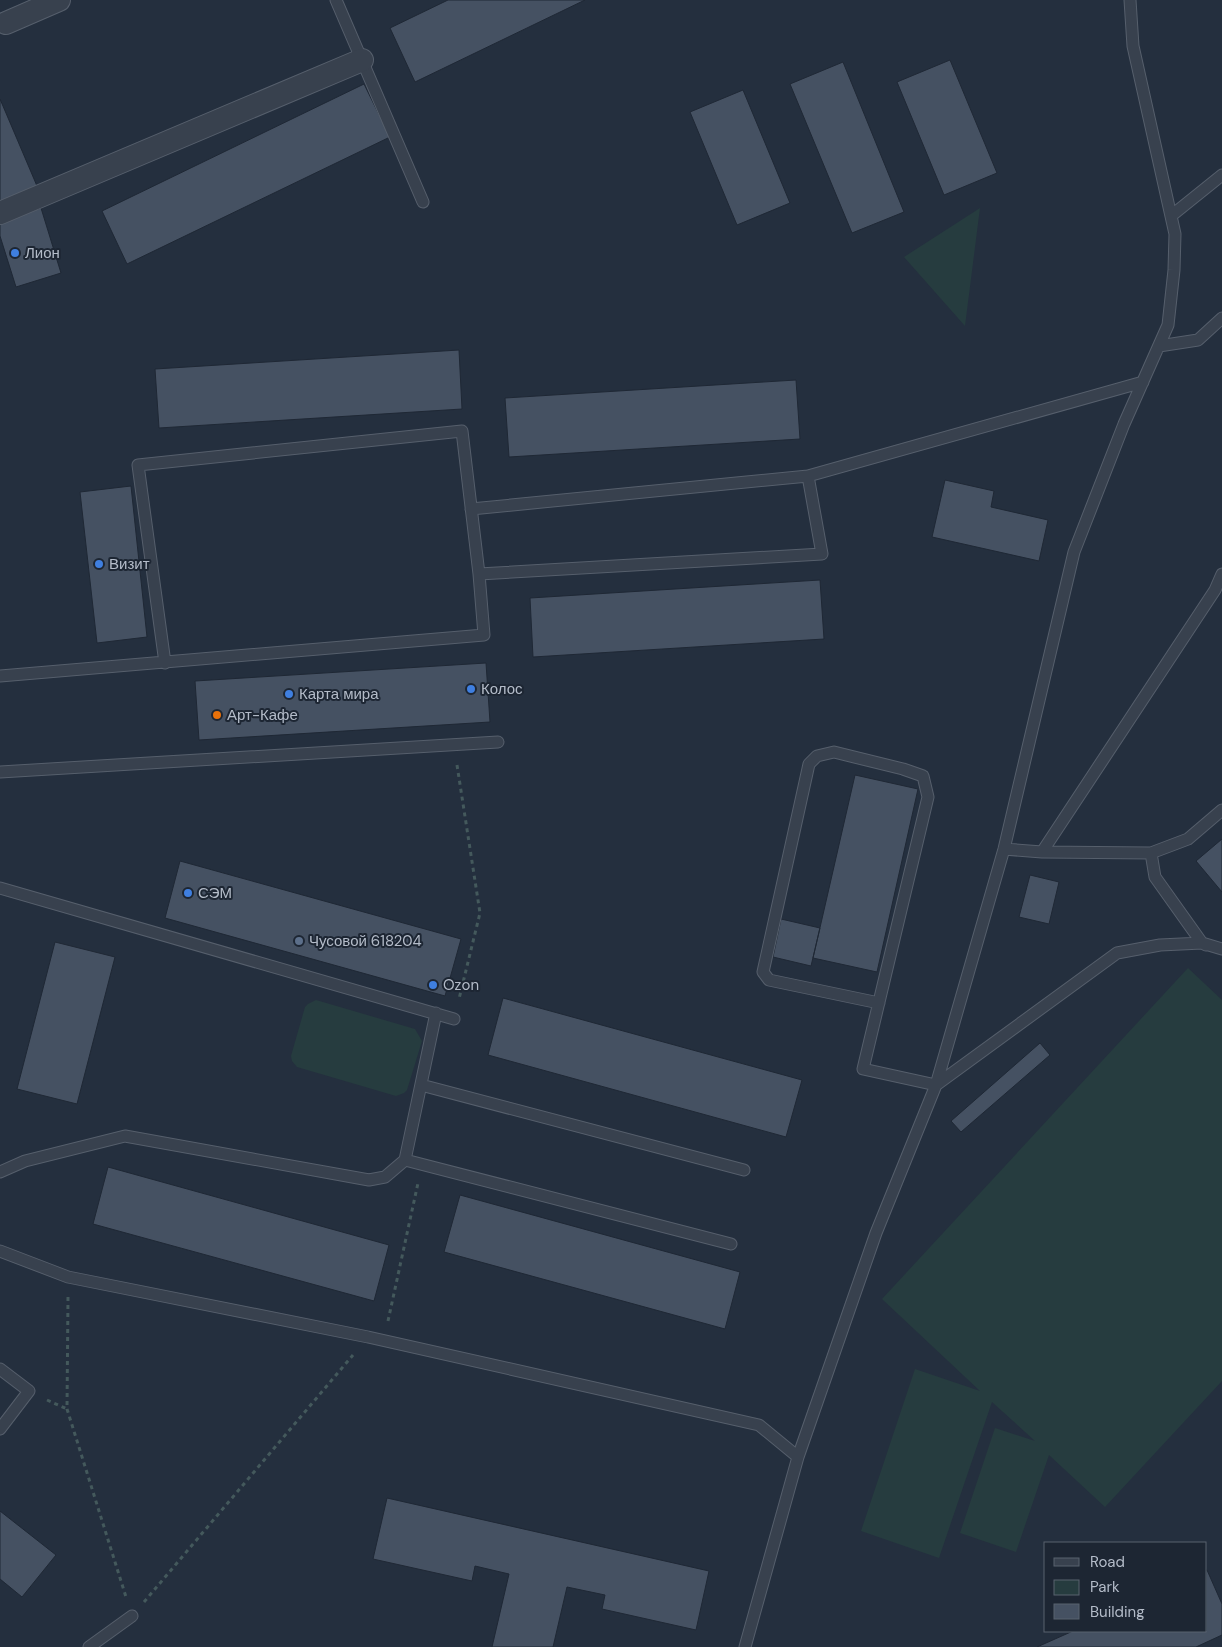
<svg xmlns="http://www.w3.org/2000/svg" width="1222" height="1647" viewBox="0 0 1222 1647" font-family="'DM Sans',sans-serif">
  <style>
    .green { fill: #263c3f }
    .building { fill: #455162; stroke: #1f2835 }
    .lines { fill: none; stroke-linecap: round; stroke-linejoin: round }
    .lane-casing { stroke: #565f6c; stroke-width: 13 }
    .street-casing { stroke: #565f6c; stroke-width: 24 }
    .path { stroke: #44595c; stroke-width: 3; stroke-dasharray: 4 4; stroke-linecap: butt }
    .lane { stroke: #38414e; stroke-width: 11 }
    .street { stroke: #38414e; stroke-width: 22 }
    .shop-dot { fill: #3f7fe0; stroke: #1d2633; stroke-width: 2 }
    .food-dot { fill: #e8710a; stroke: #1d2633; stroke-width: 2 }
    .service-dot { fill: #5c6f8a; stroke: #1d2633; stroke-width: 2 }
    .labels { text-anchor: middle; stroke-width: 4; stroke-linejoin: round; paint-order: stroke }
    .poi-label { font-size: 15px; fill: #b4bcc9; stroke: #1d2633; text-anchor: start }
  </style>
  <rect width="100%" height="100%" fill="#242f3e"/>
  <!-- green -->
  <path class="green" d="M 980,208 L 965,326 L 904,257 Z
    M 1188,968 L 1222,1000 L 1222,1381 L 1105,1507 L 1049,1455 L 1016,1552 L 960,1533 L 995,1428 L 1035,1441 L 992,1402 L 939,1558 L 861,1531 L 915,1369 L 980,1391 L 882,1299 Z
    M 316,1000 L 415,1029 L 422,1041 L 407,1090 L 404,1093 L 396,1096 L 297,1067 L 292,1061 L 291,1056 L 305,1007 L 308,1004 Z"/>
  <!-- building -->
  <path class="building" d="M 448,0 L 585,0 L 415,82 L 390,28 Z
    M 950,60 L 997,173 L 944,195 L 897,82 Z
    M 843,62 L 904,212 L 852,233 L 790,84 Z
    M 364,84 L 390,137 L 127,264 L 102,211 Z
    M 743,90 L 790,203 L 737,225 L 690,112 Z
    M 0,99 L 37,186 L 0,202 Z
    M 41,208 L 61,273 L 16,287 L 0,236 L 0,221 Z
    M 459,350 L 462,409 L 159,428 L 155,369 Z
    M 796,380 L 800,439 L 509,457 L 505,398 Z
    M 945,480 L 994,491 L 991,507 L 1048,520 L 1039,561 L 932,537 Z
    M 131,486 L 147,637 L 97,643 L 80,492 Z
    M 820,580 L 824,639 L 533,657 L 530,598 Z
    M 486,663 L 490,722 L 199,740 L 195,681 Z
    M 855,775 L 918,789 L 877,972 L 813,958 Z
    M 1222,839 L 1222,892 L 1196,861 Z
    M 180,861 L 461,939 L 445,996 L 165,918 Z
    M 1030,875 L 1059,882 L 1049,924 L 1019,917 Z
    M 781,919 L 820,928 L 811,966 L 773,957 Z
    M 55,942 L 115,957 L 77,1104 L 17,1089 Z
    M 503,998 L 802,1080 L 786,1137 L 488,1055 Z
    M 1040,1043 L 1050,1055 L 961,1132 L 951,1121 Z
    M 108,1167 L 389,1245 L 374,1301 L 93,1224 Z
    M 460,1195 L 740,1272 L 725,1329 L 444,1252 Z
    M 387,1498 L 709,1571 L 696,1630 L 602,1609 L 605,1595 L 567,1587 L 553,1647 L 492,1647 L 509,1574 L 475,1566 L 472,1581 L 373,1559 Z
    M 0,1511 L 56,1555 L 22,1597 L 0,1579 Z
    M 1206,1570 L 1207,1570 L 1222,1604 L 1222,1635 L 1196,1647 L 1037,1647 L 1073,1631 L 1206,1631 Z"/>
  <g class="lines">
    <!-- lane casing -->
    <g class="lane-casing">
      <path id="lane" d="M 336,0 L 423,202
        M 1171,216 L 1222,175
        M 1159,346 L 1198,340 L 1222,318
        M 471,509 L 808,476 L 1143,382
        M 165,663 L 138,465 L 462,431 L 479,574
        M 0,676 L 484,635 L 479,574 L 822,554 L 808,476
        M 0,772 L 498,742
        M 1004,849 L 1042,852 L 1151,853 L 1188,839 L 1222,810
        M 1042,852 L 1215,590 L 1222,574
        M 1151,853 L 1155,877 L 1202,943 L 1206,945
        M 0,888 L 454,1019
        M 879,1003 L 769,980 L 763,972 L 809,764 L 817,756 L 834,752 L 903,769 L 923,776 L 928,797 L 863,1069 L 936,1085 L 1117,953 L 1160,945 L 1202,943 L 1222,949
        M 421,1085 L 744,1170
        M 405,1160 L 731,1244
        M 0,1172 L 25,1161 L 125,1136 L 369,1180 L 385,1177 L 405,1160 L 436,1013
        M 0,1251 L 68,1277 L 368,1337 L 759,1425 L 798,1457
        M 0,1369 L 29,1391 L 0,1429
        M 89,1647 L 132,1616
        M 745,1647 L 798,1457 L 876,1233 L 936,1085 L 1004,849 L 1074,552 L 1124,424 L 1168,325 L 1174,270 L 1175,234 L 1133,46 L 1130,0"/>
    </g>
    <!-- street casing -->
    <g class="street-casing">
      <path id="street" d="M 6,23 L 59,0
        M 0,213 L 362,60"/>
    </g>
    <!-- path -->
    <path class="path" d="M 457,765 L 480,913 L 459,999
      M 68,1297 L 67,1409 L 126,1597
      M 388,1321 L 418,1183
      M 47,1400 L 67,1409
      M 144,1602 L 353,1355"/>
    <!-- lane -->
    <use href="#lane" class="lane"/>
    <!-- street -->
    <use href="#street" class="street"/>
  </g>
  <!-- markers -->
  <g class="shop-dot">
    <circle cx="15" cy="253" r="5"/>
    <circle cx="99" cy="564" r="5"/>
    <circle cx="471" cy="689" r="5"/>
    <circle cx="289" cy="694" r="5"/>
    <circle cx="188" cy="893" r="5"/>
    <circle cx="433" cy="985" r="5"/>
  </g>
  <circle class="food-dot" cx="217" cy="715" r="5"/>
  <circle class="service-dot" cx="299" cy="941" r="5"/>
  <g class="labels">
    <!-- poi labels -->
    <g class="poi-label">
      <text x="25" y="258">Лион</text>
      <text x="109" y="569">Визит</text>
      <text x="481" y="694">Колос</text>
      <text x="299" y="699">Карта мира</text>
      <text x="227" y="720">Арт-Кафе</text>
      <text x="198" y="898">СЭМ</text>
      <text x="309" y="946">Чусовой 618204</text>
      <text x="443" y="990">Ozon</text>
    </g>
  </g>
  <!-- legend -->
  <rect x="1044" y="1542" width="162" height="90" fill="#1d2633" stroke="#59626f"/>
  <rect x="1054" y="1558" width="25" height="8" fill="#38414e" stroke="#59626f"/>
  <text x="1090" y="1567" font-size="15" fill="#b4bcc9">Road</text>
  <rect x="1054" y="1580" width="25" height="15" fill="#263c3f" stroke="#59626f"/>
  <text x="1090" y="1592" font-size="15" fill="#b4bcc9">Park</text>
  <rect x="1054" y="1604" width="25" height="15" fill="#455162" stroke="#59626f"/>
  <text x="1090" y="1617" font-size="15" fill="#b4bcc9">Building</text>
</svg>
